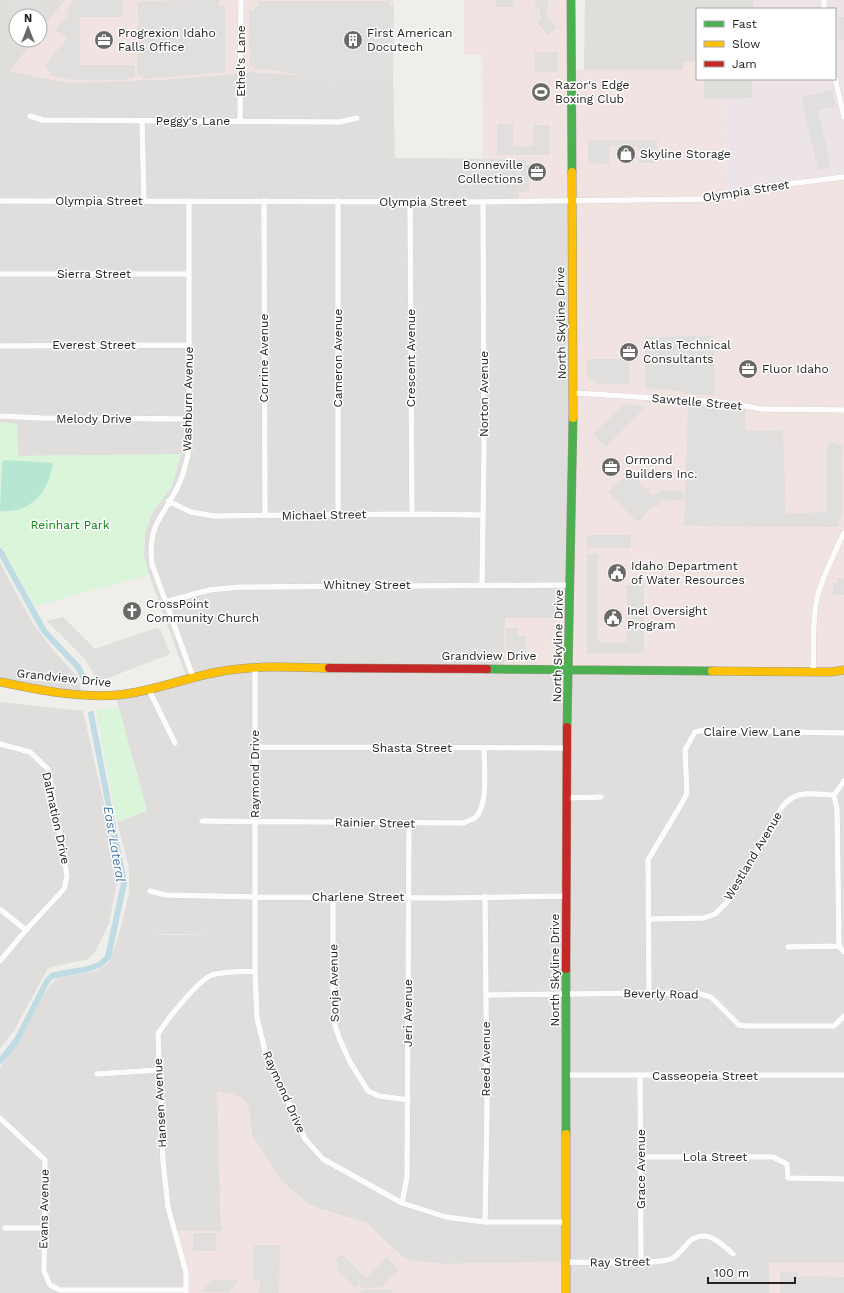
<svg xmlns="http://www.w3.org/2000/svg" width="844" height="1293" viewBox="0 0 844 1293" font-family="'Work Sans',sans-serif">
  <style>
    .residential { fill: #dfdedc; fill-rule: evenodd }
    .commercial { fill: #f1e3e1 }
    .industrial { fill: #ede4e9 }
    .airport { fill: #e0deda }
    .park { fill: #daf5da }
    .pitch { fill: #b7e6d2 }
    .parking { fill: #e0dfde }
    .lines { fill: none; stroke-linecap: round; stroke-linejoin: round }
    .canal { stroke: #bfdbe3; stroke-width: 6 }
    .street-casing { stroke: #c9c8c7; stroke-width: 6 }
    .fast-casing { stroke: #999a82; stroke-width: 9 }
    .slow-casing { stroke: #999a82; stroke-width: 9 }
    .jam-casing { stroke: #999a82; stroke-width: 9 }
    .street { stroke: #fdfcfc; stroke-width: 5.5 }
    .fast { stroke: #4caf50; stroke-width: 8 }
    .slow { stroke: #ffc107; stroke-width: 8 }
    .jam { stroke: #c62828; stroke-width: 8 }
    .labels { text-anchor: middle; stroke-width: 3; stroke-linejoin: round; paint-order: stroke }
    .poi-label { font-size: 12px; fill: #222; stroke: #fff; text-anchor: start }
    .street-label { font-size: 12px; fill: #222; stroke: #fff }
    .park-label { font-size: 12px; fill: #0c8416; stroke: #fff }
    .water-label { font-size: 13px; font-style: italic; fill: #4a7aab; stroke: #fff }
  </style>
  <rect width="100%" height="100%" fill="#f0eeeb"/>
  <!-- residential -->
  <path class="residential" d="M 9,71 L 69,83 L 172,79 L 252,72 L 301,75 L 333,81 L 393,75 L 395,158 L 518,159 L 572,201 L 844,674 L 844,1263 L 769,1263 L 769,1293 L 566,1293 L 566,1262 L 443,1264 L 411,1261 L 401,1256 L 367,1223 L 311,1206 L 281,1181 L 252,1135 L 249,1110 L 218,1092 L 221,1231 L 179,1242 L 186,1293 L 0,1293 L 0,1068 L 48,988 L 57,978 L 96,971 L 109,963 L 119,934 L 129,893 L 129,868 L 117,822 L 147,810 L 115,695 L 187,679 L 149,575 L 144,556 L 145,533 L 153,511 L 171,488 L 181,455 L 18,456 L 17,424 L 0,422 L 0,83 ZM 146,934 L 215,934 L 173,935 Z
    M 0,563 L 32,622 L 54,651 L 78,677 L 82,694 L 0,682 Z
    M 0,702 L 83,711 L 113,843 L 118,877 L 109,923 L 96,951 L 88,959 L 48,968 L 15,1029 L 0,1049 Z"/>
  <!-- commercial -->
  <path class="commercial" d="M 65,0 L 394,0 L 393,75 L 333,81 L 301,75 L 252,72 L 172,79 L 69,83 L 9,71 L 34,40 L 40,40 L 40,32 Z
    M 464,0 L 571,0 L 572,69 L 682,70 L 683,62 L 697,61 L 697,79 L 704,79 L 704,98 L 725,98 L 727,194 L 844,177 L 844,670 L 504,668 L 505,618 L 570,618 L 572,201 L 519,201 L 517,159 L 483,159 L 482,55 L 464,55 Z
    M 217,1092 L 229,1093 L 240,1097 L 247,1103 L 249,1110 L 252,1135 L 281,1181 L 311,1206 L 367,1223 L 401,1256 L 411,1261 L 443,1264 L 566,1262 L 566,1293 L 186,1293 L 186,1272 L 175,1231 L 221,1231 Z
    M 769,1263 L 844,1263 L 844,1293 L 769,1293 Z"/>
  <!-- industrial -->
  <path class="industrial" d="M 753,0 L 844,0 L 844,177 L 727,195 L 725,98 L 752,98 L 752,79 L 835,79 L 835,9 L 753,9 Z"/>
  <!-- airport -->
  <path class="airport" d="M 0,0 L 65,0 L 40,32 L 40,16 L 16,16 L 16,40 L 34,40 L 0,83 Z
    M 585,0 L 753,0 L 753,9 L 697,9 L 697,61 L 683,62 L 683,70 L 584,70 Z
    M 704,79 L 752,79 L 752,98 L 704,99 Z"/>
  <!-- park -->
  <path class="park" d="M 0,422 L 17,424 L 18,456 L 181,454 L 171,488 L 153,511 L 145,533 L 144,556 L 149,575 L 35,606 L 0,545 Z
    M 119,707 L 147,811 L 117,822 L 96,710 Z"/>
  <!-- pitch -->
  <path class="pitch" d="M 5,460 L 53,463 C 49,491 31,514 0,511 L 2,462 Z"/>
  <!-- parking -->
  <path class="parking" d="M 3,0 L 47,0 L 35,16 L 24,16 Z
    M 74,0 L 122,0 L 122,17 L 80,17 L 80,65 L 135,65 L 135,76 L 124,80 L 73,80 L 51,76 L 51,72 L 44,67 L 67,38 L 55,30 L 69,14 L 66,12 Z
    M 219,0 L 219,6 L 225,6 L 225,72 L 142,79 L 141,75 L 137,75 L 138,3 L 142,3 L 142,1 Z
    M 496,0 L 514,0 L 514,7 L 496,7 Z
    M 537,0 L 549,0 L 546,14 L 550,21 L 557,27 L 548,35 L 537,23 L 541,20 L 539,8 L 534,5 Z
    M 258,1 L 389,1 L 389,5 L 394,5 L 393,75 L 333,81 L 275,70 L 255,70 L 255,66 L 250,66 L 249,10 L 254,10 L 254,6 L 258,6 Z
    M 839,17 L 844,17 L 844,40 L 839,40 Z
    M 535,52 L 558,52 L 558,72 L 535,72 Z
    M 832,90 L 836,106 L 818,110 L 831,167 L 818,170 L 801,97 Z
    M 497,124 L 513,124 L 513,146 L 534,146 L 534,125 L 550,125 L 550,155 L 497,155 Z
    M 588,140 L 657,140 L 656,163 L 639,163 L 639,147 L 609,146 L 609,164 L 588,163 Z
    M 519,160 L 526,160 L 526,164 L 529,164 L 529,192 L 519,192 Z
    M 714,336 L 714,395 L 687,394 L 682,391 L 645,388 L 645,337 Z
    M 587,359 L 629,359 L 629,384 L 598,384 L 587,375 Z
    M 624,404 L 646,407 L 606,447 L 593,434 Z
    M 688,405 L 718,406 L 745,410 L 745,427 L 748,431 L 783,430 L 786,514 L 826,512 L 826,451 L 829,441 L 842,446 L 843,513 L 838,527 L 684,526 Z
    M 630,472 L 653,496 L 661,490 L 683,490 L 683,500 L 659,501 L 659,506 L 654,506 L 637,522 L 608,492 Z
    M 587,535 L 631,535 L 631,548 L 587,548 Z
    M 587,554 L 598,554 L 598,642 L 627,642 L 627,585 L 644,585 L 644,653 L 587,654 Z
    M 837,578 L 844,578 L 844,595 L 833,595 L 833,583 L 837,583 Z
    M 63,617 L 95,649 L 156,628 L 160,629 L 170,654 L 103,680 L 97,680 L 85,659 L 47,621 Z
    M 506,628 L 518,628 L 518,636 L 526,636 L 526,654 L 507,654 Z
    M 193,1233 L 216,1233 L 216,1251 L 193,1251 Z
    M 257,1245 L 280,1245 L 279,1293 L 259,1293 L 260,1280 L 253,1280 L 253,1247 Z
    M 342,1254 L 366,1278 L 387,1257 L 399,1270 L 381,1287 L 363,1288 L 359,1284 L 355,1288 L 336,1269 L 339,1265 L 335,1261 Z
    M 780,1272 L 798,1272 L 799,1276 L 844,1277 L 844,1293 L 780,1293 Z
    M 213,1280 L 238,1280 L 230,1292 L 200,1292 Z
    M 362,1290 L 392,1290 L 392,1293 L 360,1293 Z"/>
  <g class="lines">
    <!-- canal -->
    <path class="canal" d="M 0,551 L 44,631 L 78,667 L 84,679
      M 0,1061 L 17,1040 L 47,981 L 52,976 C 70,970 96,973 108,957 L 124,883 L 91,714"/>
    <!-- street casing -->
    <g class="street-casing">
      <path id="street" d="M 824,0 L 824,9
        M 835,78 L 844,117
        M 30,116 L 43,120 L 340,122 L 357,118
        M 240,121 L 241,0
        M 142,122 L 144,201
        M 0,201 L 474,202 L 711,199 L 755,188 L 844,177
        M 189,201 L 189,448 C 187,460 184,473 179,484 C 164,517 147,523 152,564 L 193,677
        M 264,201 L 265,515
        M 338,201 L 338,515
        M 410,202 L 412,514
        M 0,274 L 188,274
        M 0,346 L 188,345
        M 574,393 L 721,402 L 762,409 L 844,410
        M 0,416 L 41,418 L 189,419
        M 168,501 L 191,512 L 214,516 L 412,514 L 483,515
        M 482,585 L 484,452 L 483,202
        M 165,602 L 209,590 L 240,587 L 571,585
        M 255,667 L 255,971 L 257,1018 L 265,1051 L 305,1139 L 323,1159 L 402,1203 L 446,1217 L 485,1222 L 566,1222
        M 813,672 C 814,647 812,622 817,598 C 823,575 834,554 844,533
        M 149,690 L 175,743
        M 0,744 L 30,752 L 48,769 L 67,876 L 64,889 L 26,930 L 0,961
        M 256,747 L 567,748
        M 834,795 L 837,809 L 839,946 L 844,952
        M 834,795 L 844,781
        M 566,798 L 601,797
        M 202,821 L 463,823 C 467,821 472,820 475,818 C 489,805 484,766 484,749
        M 150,891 L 166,895 L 255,897 L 448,898 L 567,896
        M 333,897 L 333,996 L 335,1026 L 340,1040 L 350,1062 L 368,1091 L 379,1096 L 408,1100
        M 1,910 L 26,930
        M 648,919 L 704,918 L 715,914 L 727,902 L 782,807 C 797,788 812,795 834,795
        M 788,947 L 839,946
        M 649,993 L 648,860 L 682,803 L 687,793 L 685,750 L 695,732 L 704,730 L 844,733
        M 486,995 L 649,993 L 700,994 L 711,997 L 739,1025 L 748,1026 L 834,1026 L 844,1016
        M 97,1074 L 158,1070
        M 567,1075 L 844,1075
        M 640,1076 L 641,1262
        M 0,1118 L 45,1160 L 44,1271 L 50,1285 L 60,1290 L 186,1290
        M 642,1157 L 773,1157 L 787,1164 L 788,1178 L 844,1179
        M 402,1203 L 407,1177 L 409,823
        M 485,1222 L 487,1112 L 485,897
        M 5,1228 L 44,1228
        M 566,1262 C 588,1262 657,1266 673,1258 C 684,1252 687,1237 702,1236 C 713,1235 725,1247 733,1254
        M 186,1293 L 186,1272 L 168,1207 L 163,1161 L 158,1034 C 166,1021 198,980 212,975 C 225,971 241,972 255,971"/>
    </g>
    <!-- fast casing -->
    <g class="fast-casing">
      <path id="fast" d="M 571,0 L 572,172
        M 487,669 L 712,671
        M 567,727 L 573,418
        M 566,969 L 566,1134"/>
    </g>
    <!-- slow casing -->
    <g class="slow-casing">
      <path id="slow" d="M 572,172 L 573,418
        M 712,671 L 831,672 L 844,670
        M 0,682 C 38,690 78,698 117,695 C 152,692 184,678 218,672 C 255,665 292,667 329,668
        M 566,1134 L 566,1293"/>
    </g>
    <!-- jam casing -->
    <g class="jam-casing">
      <path id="jam" d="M 329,668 L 487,669
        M 566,969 L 567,727"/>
    </g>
    <!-- street -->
    <use href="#street" class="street"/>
    <!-- fast -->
    <use href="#fast" class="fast"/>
    <!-- slow -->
    <use href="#slow" class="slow"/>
    <!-- jam -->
    <use href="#jam" class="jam"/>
  </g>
  <!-- icons -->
  <defs>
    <g id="office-disc" transform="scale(1)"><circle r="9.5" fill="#6a6968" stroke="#fff"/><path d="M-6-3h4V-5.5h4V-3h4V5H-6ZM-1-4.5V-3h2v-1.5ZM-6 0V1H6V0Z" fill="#fff"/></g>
    <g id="building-disc" transform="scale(1)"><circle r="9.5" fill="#6a6968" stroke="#fff"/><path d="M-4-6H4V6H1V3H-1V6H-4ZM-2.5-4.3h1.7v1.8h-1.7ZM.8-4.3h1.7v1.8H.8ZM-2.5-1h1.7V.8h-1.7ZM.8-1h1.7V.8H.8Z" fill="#fff"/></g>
    <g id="stadium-disc" transform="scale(1)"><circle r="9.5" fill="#6a6968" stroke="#fff"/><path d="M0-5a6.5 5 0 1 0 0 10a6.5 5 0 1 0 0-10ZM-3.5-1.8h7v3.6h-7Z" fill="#fff"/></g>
    <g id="shop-disc" transform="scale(1)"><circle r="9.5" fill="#6a6968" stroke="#fff"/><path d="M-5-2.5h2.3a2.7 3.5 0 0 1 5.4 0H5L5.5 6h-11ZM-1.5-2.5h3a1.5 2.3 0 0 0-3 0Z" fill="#fff"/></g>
    <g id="civic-disc" transform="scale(1)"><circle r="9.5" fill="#6a6968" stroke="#fff"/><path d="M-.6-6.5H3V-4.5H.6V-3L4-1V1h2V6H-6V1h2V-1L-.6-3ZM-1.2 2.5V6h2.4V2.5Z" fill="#fff"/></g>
    <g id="church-disc" transform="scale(1)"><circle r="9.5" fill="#6a6968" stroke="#fff"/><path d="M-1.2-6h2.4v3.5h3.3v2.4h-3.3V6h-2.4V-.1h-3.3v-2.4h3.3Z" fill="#fff"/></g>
  </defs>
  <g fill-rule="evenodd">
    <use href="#office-disc" x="104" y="40"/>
    <use href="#building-disc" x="353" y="40"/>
    <use href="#stadium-disc" x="541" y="92"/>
    <use href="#shop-disc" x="626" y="154"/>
    <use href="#office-disc" x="537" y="172"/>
    <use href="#office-disc" x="629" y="352"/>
    <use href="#office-disc" x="748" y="369"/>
    <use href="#office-disc" x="611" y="467"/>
    <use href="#civic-disc" x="617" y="573"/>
    <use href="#church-disc" x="132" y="611"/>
    <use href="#civic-disc" x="613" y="618"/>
  </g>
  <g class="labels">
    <!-- poi labels -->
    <g class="poi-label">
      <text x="118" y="37">Progrexion Idaho<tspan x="118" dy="14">Falls Office</tspan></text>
      <text x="367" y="37">First American<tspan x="367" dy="14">Docutech</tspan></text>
      <text x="555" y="89">Razor's Edge<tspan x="555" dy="14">Boxing Club</tspan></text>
      <text x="640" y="158">Skyline Storage</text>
      <text x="523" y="169" text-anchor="end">Bonneville<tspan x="523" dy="14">Collections</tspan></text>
      <text x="643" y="349">Atlas Technical<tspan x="643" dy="14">Consultants</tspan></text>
      <text x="762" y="373">Fluor Idaho</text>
      <text x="625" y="464">Ormond<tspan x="625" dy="14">Builders Inc.</tspan></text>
      <text x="631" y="570">Idaho Department<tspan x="631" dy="14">of Water Resources</tspan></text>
      <text x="146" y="608">CrossPoint<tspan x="146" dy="14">Community Church</tspan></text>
      <text x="627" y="615">Inel Oversight<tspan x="627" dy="14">Program</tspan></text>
    </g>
    <!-- street labels -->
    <g class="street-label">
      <text transform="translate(241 61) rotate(-90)" y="4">Ethel's Lane</text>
      <text x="193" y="125">Peggy's Lane</text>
      <text transform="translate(746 191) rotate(-9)" y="4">Olympia Street</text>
      <text x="99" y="205">Olympia Street</text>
      <text x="423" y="206">Olympia Street</text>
      <text x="94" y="278">Sierra Street</text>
      <text transform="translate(561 323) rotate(-91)" y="4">North Skyline Drive</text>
      <text x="94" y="349">Everest Street</text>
      <text transform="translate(264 358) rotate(-90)" y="4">Corrine Avenue</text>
      <text transform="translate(338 358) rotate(-90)" y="4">Cameron Avenue</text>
      <text transform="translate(411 358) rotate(-90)" y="4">Crescent Avenue</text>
      <text transform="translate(484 394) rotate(-90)" y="4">Norton Avenue</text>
      <text transform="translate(188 399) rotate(-89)" y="4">Washburn Avenue</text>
      <text transform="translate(697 402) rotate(5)" y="4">Sawtelle Street</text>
      <text x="94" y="423">Melody Drive</text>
      <text transform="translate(324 515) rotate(-1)" y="4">Michael Street</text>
      <text x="367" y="589">Whitney Street</text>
      <text transform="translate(558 646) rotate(-89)" y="4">North Skyline Drive</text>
      <text x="489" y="660">Grandview Drive</text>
      <text transform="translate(64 678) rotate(6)" y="4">Grandview Drive</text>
      <text x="752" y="736">Claire View Lane</text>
      <text x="412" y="752">Shasta Street</text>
      <text transform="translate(255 774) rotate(-90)" y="4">Raymond Drive</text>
      <text transform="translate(56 818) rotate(78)" y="4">Dalmation Drive</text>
      <text transform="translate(375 823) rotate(1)" y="4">Rainier Street</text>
      <text transform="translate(753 856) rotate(-59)" y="4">Westland Avenue</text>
      <text x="358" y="901">Charlene Street</text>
      <text transform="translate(555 970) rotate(-90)" y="4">North Skyline Drive</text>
      <text transform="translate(334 983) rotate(-91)" y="4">Sonja Avenue</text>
      <text transform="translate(661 994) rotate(1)" y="4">Beverly Road</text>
      <text transform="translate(408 1013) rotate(-90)" y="4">Jeri Avenue</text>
      <text transform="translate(486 1059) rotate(-90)" y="4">Reed Avenue</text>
      <text x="705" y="1080">Casseopeia Street</text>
      <text transform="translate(284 1092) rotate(66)" y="4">Raymond Drive</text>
      <text transform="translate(160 1103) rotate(-93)" y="4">Hansen Avenue</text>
      <text x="715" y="1161">Lola Street</text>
      <text transform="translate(641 1169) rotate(-90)" y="4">Grace Avenue</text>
      <text transform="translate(44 1209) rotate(-89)" y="4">Evans Avenue</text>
      <text transform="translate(620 1262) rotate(-1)" y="4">Ray Street</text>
    </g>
    <!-- park labels -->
    <g class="park-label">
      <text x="70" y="529">Reinhart Park</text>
    </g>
    <!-- water labels -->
    <g class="water-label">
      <text transform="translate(115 844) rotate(80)" y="5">East Lateral</text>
    </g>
  </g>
  <!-- legend -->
  <rect x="696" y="8" width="140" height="72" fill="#ffffff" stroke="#a7a7a7"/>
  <rect x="704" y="21" width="20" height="6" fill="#4caf50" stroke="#a7a7a7"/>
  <text x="732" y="28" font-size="12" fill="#222222">Fast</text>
  <rect x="704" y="41" width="20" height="6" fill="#ffc107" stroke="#a7a7a7"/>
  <text x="732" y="48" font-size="12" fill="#222222">Slow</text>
  <rect x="704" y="61" width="20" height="6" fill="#c62828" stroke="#a7a7a7"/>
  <text x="732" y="68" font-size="12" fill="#222222">Jam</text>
  <!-- north arrow -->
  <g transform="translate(28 28)"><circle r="19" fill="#ffffff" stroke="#a7a7a7"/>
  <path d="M0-3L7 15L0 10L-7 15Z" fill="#6a6968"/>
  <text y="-6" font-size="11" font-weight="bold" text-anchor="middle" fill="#222222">N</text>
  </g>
  <!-- scale -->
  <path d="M708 1277v6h87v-6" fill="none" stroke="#222222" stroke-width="2"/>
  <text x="714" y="1277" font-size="12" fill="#222222" stroke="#ffffff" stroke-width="3" paint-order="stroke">100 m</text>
</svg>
